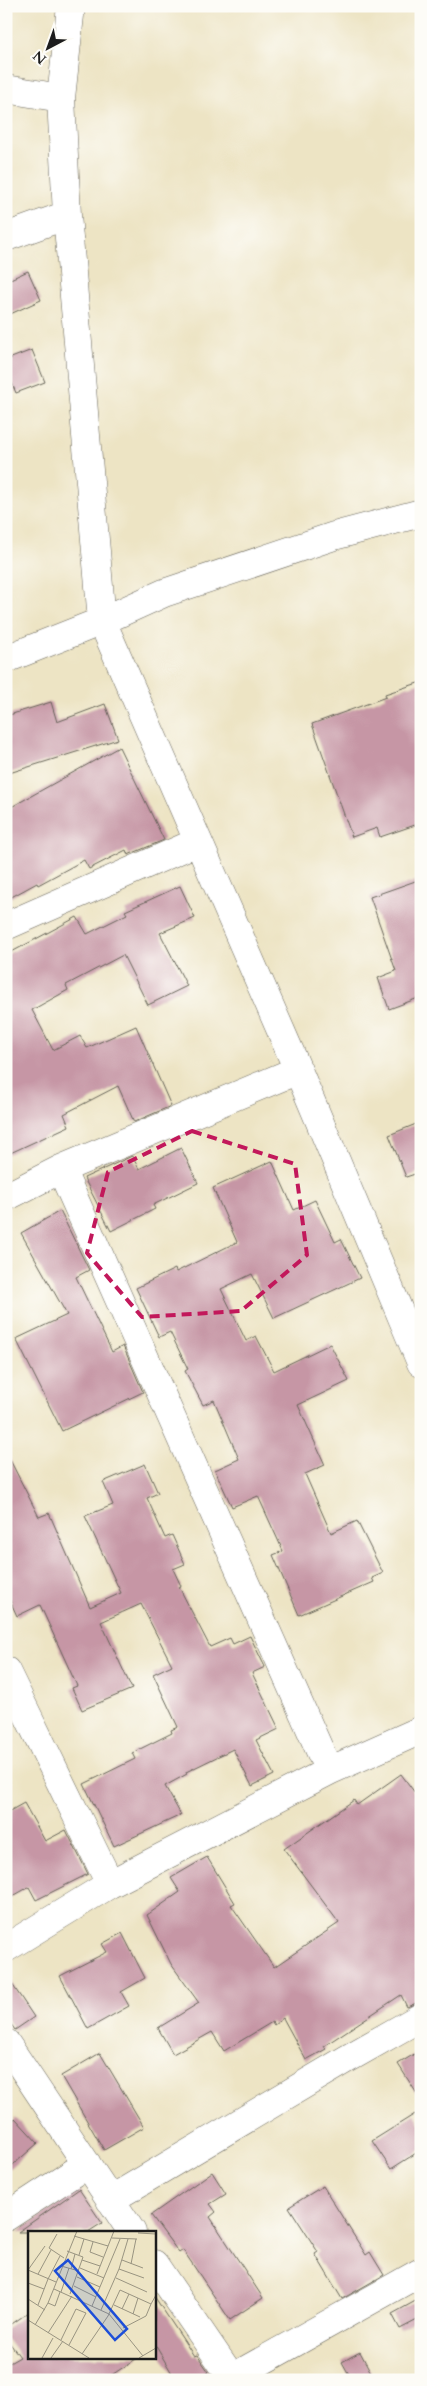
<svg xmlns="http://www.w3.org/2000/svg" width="427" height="2386" viewBox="0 0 427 2386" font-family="Cardo,serif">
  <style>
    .building { fill: #c696a5 }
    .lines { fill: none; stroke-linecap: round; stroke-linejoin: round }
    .minor-casing { stroke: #656257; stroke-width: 29 }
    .minor { stroke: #fff; stroke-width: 28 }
    .marked { fill: none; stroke: #c2185b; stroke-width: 4; stroke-dasharray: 10 6; stroke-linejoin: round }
    .inset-road { fill: none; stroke: #999481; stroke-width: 1 }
    .view { fill: #1d4ed8; fill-opacity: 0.15; stroke: #1d4ed8; stroke-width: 2.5 }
    .inset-edge { fill: none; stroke: #1c1c1c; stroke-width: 2.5 }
  </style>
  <rect width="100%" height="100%" fill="#fdfcf7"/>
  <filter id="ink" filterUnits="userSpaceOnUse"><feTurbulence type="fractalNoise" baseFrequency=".02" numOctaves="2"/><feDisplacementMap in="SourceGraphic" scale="10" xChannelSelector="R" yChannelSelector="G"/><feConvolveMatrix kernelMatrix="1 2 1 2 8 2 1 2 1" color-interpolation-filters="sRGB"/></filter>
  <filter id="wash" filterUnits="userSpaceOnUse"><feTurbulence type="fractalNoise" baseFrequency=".0096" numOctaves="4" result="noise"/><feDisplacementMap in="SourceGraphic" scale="20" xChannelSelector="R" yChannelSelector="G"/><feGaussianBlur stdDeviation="1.12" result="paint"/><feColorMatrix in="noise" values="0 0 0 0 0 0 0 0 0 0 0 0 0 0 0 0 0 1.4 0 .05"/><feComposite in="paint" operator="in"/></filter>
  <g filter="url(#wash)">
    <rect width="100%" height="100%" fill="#ede4c4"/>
    <g id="blocks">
      <!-- building -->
      <path class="building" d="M 28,271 L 41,300 L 6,316 L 6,281 Z
        M 32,350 L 45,382 L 16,393 L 6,369 L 6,360 Z
        M 421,682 L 421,823 L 380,837 L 377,828 L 352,837 L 312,724 L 386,697 L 385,694 Z
        M 51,702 L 57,722 L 105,704 L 118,739 L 6,774 L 6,716 Z
        M 119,747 L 164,840 L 128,855 L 126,850 L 89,869 L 84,860 L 38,885 L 37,883 L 6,900 L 6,810 Z
        M 421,879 L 421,997 L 389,1009 L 378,978 L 396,971 L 370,897 Z
        M 180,886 L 195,918 L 160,933 L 187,986 L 148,1005 L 123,955 L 66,985 L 68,990 L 32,1010 L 53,1050 L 80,1036 L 87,1048 L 136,1026 L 171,1106 L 134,1122 L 118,1086 L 64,1114 L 69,1126 L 6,1155 L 6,955 L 77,917 L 87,934 L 127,914 L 125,911 Z
        M 421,1122 L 421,1172 L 406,1177 L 389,1135 Z
        M 181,1148 L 198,1183 L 153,1205 L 155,1209 L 111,1231 L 84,1178 L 132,1156 L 139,1169 Z
        M 272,1161 L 294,1210 L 315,1200 L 335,1242 L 341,1239 L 360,1278 L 274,1318 L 252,1274 L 221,1289 L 246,1341 L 256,1336 L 274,1371 L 330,1344 L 349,1381 L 298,1405 L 325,1465 L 305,1474 L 331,1533 L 357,1521 L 383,1573 L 372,1578 L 374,1582 L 299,1615 L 273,1555 L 283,1551 L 258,1496 L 232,1507 L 215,1470 L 239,1459 L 214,1400 L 203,1405 L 185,1371 L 188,1369 L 170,1332 L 159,1337 L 136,1288 L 175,1269 L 176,1272 L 237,1242 L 213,1188 Z
        M 60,1211 L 89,1270 L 76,1277 L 112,1352 L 123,1346 L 143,1392 L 62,1431 L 16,1339 L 67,1315 L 21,1233 Z
        M 6,1452 L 39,1517 L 49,1513 L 90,1607 L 121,1593 L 85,1516 L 113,1505 L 103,1482 L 145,1464 L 158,1493 L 147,1498 L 165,1538 L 172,1535 L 185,1564 L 173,1569 L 181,1586 L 179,1587 L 210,1647 L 230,1638 L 233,1644 L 250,1636 L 265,1667 L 252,1673 L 279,1729 L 256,1740 L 274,1775 L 252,1786 L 233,1749 L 186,1772 L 187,1774 L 165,1786 L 181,1815 L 114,1846 L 84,1784 L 135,1759 L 132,1753 L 172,1733 L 171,1730 L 178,1727 L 153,1674 L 172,1665 L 141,1604 L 101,1622 L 132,1689 L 82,1710 L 72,1688 L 77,1686 L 40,1605 L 17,1616 L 6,1592 Z
        M 401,1774 L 421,1801 L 421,2001 L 407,2007 L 401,1995 L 324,2046 L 326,2049 L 306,2060 L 283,2018 L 274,2025 L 272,2022 L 224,2051 L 212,2032 L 173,2054 L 158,2028 L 199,2003 L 171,1964 L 147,1915 L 180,1892 L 171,1878 L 207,1857 L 235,1903 L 231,1905 L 274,1967 L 339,1923 L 284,1849 L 354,1800 L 357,1805 Z
        M 24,1803 L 45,1841 L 66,1830 L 88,1874 L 36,1900 L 29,1887 L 6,1900 L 6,1813 Z
        M 122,1933 L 145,1978 L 121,1992 L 129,2006 L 88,2029 L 60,1976 L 107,1952 L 102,1944 Z
        M 6,1975 L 34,2017 L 15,2030 L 6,2017 Z
        M 421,2050 L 421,2100 L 398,2064 Z
        M 100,2053 L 144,2127 L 104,2150 L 61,2076 Z
        M 415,2114 L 421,2124 L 421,2150 L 391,2169 L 372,2141 Z
        M 15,2118 L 38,2143 L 6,2171 L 6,2130 Z
        M 212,2172 L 226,2194 L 210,2204 L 216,2212 L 210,2217 L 263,2298 L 230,2320 L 183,2250 L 179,2253 L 151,2215 Z
        M 323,2186 L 366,2255 L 370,2252 L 384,2275 L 342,2299 L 315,2254 L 318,2252 L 289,2207 Z
        M 79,2189 L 102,2223 L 88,2232 L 18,2232 Z
        M 154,2296 L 194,2356 L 197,2355 L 209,2372 L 198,2380 L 176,2380 L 154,2343 Z
        M 421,2298 L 421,2318 L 400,2329 L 392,2314 Z
        M 29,2312 L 29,2357 L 139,2357 L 104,2380 L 6,2380 L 6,2365 L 20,2357 L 6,2338 L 6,2328 Z
        M 360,2352 L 375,2380 L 352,2380 L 342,2362 Z"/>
    </g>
  </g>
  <g filter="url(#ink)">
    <use href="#blocks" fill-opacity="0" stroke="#656257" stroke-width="1"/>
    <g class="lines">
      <!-- minor casing -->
      <g class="minor-casing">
        <path id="minor" d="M 71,6 L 61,98 L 67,215 L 102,621 L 298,1070 L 421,1363
          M 6,89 L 61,98
          M 6,237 L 67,215
          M 6,659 L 102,621 L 164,593 L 334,536 L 421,513
          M 6,926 L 197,842
          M 61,1169 L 329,1771
          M 6,1197 L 61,1169 L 298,1070
          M 6,1671 L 110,1884
          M 6,1948 L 110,1884 L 329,1771 L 421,1730
          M 6,2043 L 132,2232
          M 110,2200 L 347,2059 L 421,2017
          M 6,2217 L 87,2164
          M 154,2264 L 232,2378
          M 228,2380 L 421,2272"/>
      </g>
      <!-- minor -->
      <use href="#minor" class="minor"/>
    </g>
  </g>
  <!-- marked area -->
  <path class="marked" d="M 192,1131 L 295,1164 L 307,1255 L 241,1311 L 142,1317 L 87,1253 L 108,1172 Z"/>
  <!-- overview -->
  <g transform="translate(28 2231)">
    <rect width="128" height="128" fill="#ede4c4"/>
    <path class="inset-road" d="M 110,2 L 128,3M 29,3 L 21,17 L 36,27M 46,5 L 80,15M 84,7 L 109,8M 65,11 L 62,21 L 75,26M 17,15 L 0,39 L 28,51M 39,20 L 55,26 L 42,63M 51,24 L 56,8M 54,29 L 72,35M 94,29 L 115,37M 103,33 L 108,8M 33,35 L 51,40M 52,37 L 76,47M 43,38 L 47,23M 91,38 L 116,47M 10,43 L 23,19M 69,43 L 86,0M 49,46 L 72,56M 88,47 L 119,61M 20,48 L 32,25M 0,52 L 16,58M 46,55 L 68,66M 26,58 L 81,83 L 115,125M 33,61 L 41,37M 0,68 L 17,79M 20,72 L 27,75 L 32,61M 10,74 L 20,48M 86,74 L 112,86M 64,75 L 92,8M 94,78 L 101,63M 73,79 L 91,38 L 100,8M 105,83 L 110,67M 0,89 L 61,127M 7,94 L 20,72 L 49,0M 95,97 L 118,85 L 123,73M 20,102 L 44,65M 33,109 L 48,78 L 58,82 L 41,114M 54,123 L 80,85 L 92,59 L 123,73 L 128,64M 14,127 L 25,107M 23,127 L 35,110M 111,127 L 128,117"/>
    <path class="view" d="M 40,29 L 99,98 L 87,109 L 27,40 Z"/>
    <rect width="128" height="128" class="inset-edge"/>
  </g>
  <!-- margin -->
  <rect width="427" height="2386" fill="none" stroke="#fdfcf7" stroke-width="25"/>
  <!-- north arrow -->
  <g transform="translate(48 48) rotate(221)" stroke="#fdfcf7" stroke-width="4" paint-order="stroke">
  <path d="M0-4L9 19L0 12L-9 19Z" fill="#1c1c1c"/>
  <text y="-8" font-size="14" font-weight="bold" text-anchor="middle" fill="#1c1c1c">N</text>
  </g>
</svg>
